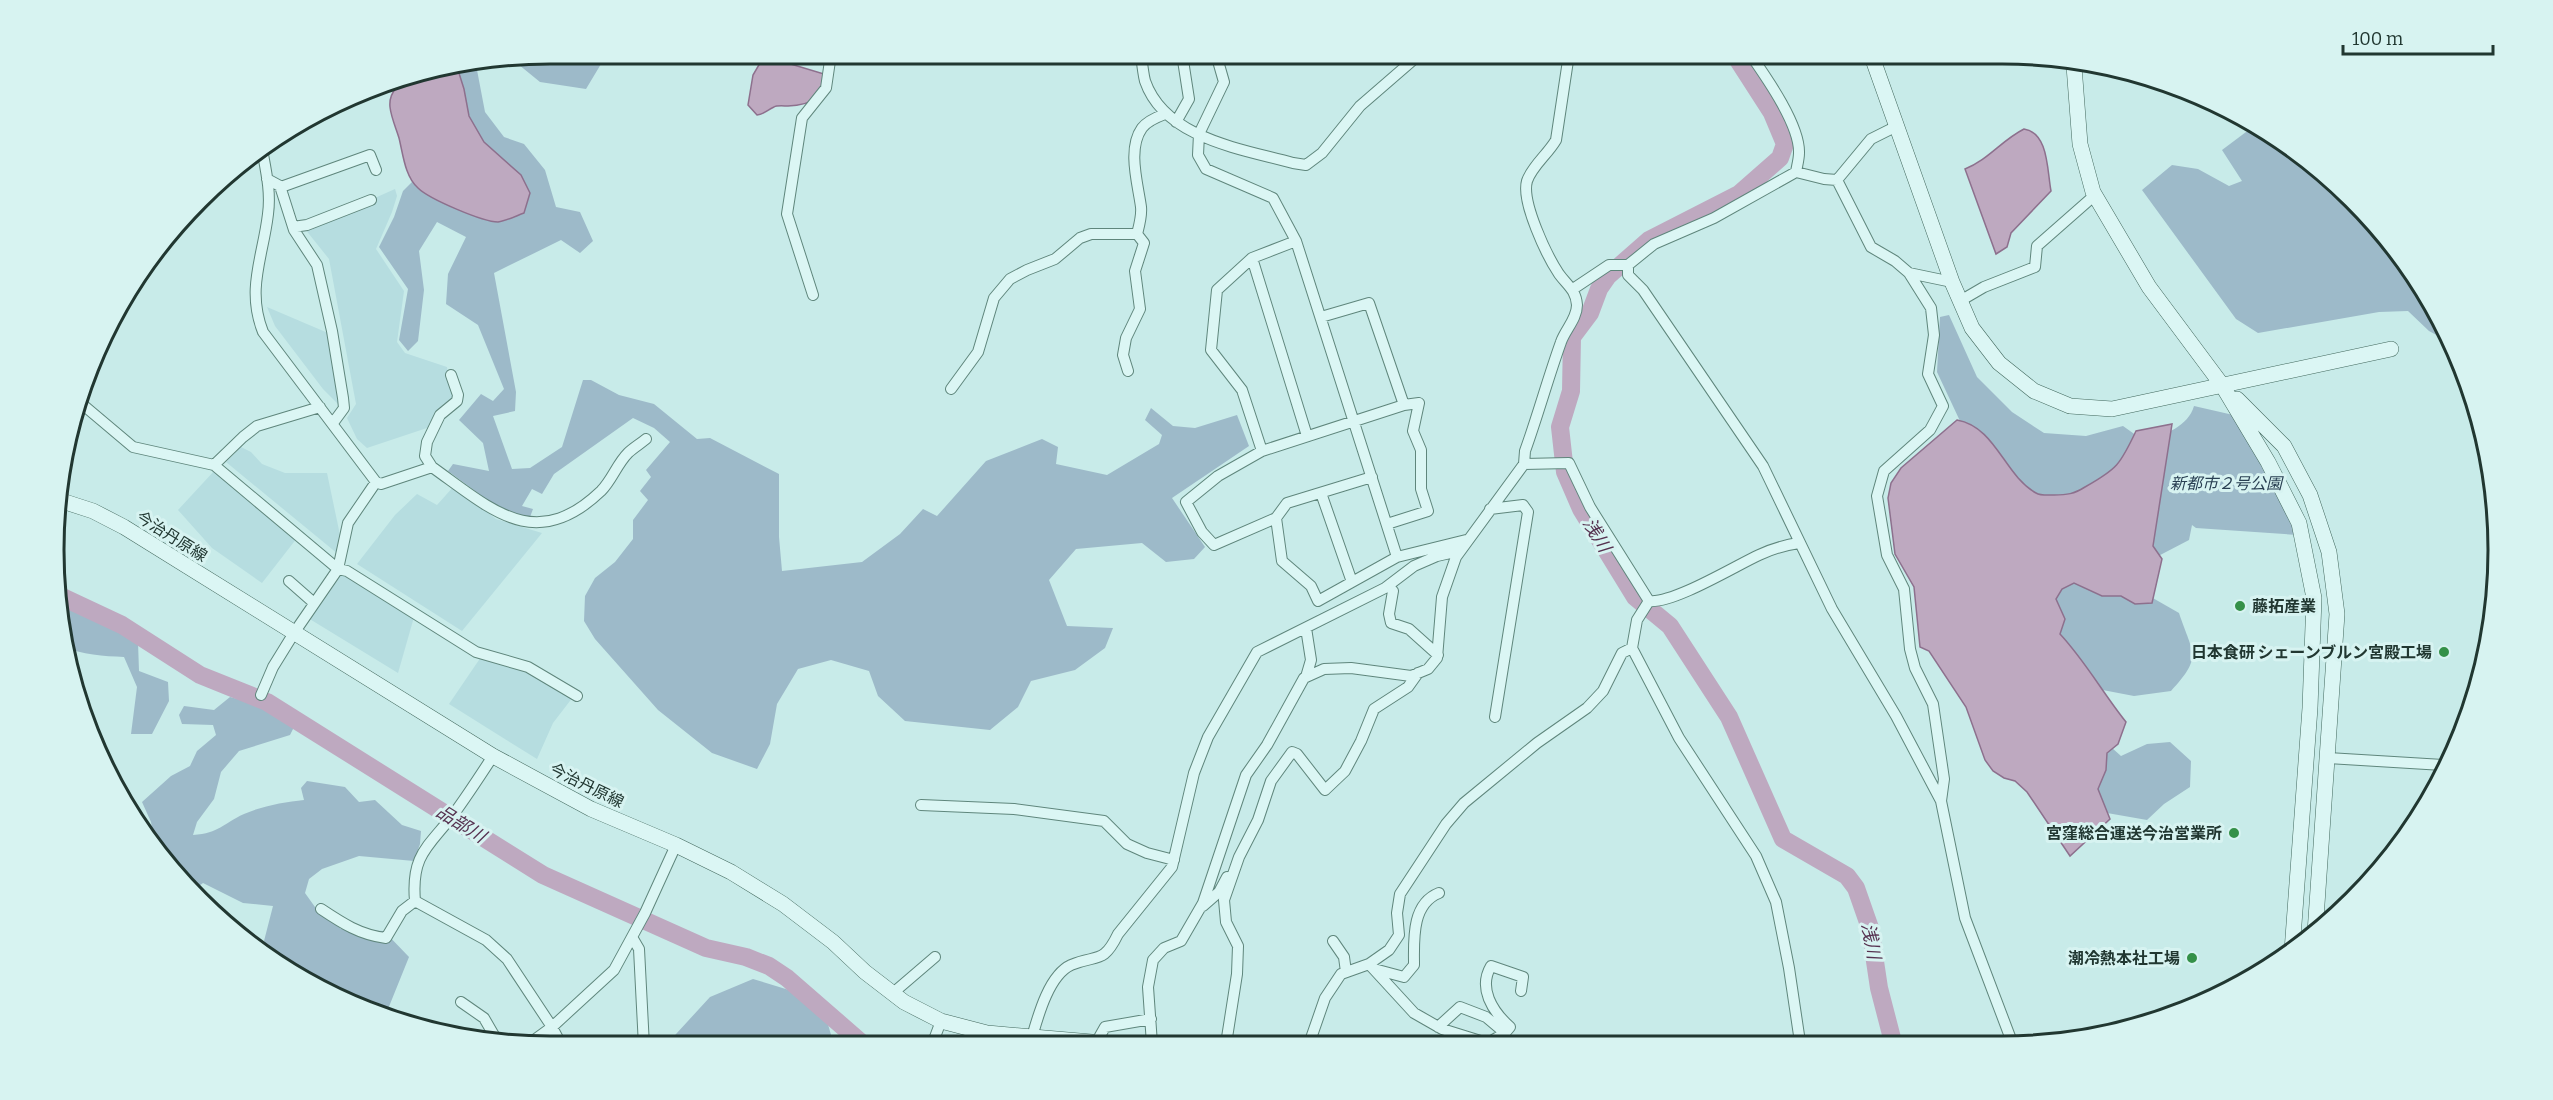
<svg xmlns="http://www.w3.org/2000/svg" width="2553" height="1100" viewBox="0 0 2553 1100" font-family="Bitter,'Noto Sans JP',serif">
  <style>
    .farmland { fill: #b6dde0 }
    .green { fill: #9dbac9 }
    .water { fill: #bea9c0; stroke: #8d708d; stroke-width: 1.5 }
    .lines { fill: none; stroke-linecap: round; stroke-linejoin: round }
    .river { stroke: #bea9c0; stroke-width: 18 }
    .street-casing { stroke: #5f867c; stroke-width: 12 }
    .secondary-casing { stroke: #42685d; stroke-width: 16 }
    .street { stroke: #dbf6f4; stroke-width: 10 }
    .secondary { stroke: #dbf6f4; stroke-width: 15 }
    .poi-dot { fill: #349048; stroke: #d7f3f1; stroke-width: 2 }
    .labels { text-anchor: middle; stroke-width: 6; stroke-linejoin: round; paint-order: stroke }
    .park-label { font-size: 16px; font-style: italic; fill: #293f52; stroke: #d7f3f1 }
    .street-label { font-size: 16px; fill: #213731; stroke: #d7f3f1 }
    .poi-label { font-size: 16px; font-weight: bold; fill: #213731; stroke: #d7f3f1; text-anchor: end }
    .water-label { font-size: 18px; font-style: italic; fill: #563250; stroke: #d7f3f1 }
    .rim { fill: none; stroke: #213731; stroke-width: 3 }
  </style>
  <rect width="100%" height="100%" fill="#c8ebe9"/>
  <!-- farmland -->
  <path class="farmland" d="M 395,189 L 397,196 L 392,212 L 376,249 L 404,291 L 397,342 L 405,353 L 447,367 L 453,400 L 430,427 L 367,448 L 357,439 L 347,418 L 356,404 L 329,259 L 305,229 Z
    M 267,307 L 328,333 L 339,396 L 338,404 L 323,389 L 275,326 Z
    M 241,447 L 251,452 L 262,464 L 285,473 L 327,473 L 340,535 L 338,554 L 226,462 Z
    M 215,470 L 297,538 L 262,583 L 212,548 L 178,510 Z
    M 454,486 L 496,519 L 542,533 L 462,631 L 357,564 L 395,515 L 417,494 L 437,505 Z
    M 343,573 L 414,617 L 398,673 L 308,618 Z
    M 481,657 L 527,670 L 573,697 L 553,723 L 537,759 L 449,704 Z"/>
  <!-- green -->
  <path class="green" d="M 550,54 L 607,54 L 586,89 L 540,82 L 513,60 Z
    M 478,66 L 477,70 L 485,112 L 504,137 L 524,144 L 545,170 L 556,207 L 580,212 L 593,241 L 580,253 L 561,240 L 494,273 L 516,392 L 515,411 L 493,416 L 512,469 L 530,468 L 562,447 L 583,380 L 591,380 L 619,395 L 654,404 L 697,439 L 710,438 L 779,474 L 779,537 L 782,571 L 862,562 L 900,534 L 923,509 L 937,516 L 986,461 L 1042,439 L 1058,447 L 1056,464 L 1107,475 L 1159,444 L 1162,435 L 1145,420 L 1151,408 L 1173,426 L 1195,428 L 1237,415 L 1249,446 L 1172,498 L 1205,547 L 1194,559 L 1166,562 L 1142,543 L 1076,549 L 1049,580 L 1067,626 L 1113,628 L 1105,648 L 1075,670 L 1031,681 L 1018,707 L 990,730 L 905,721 L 878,696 L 869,671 L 831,660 L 798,669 L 777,704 L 770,744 L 757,769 L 712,753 L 658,710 L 595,639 L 584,621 L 585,596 L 595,578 L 615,562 L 633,539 L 633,520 L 648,500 L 640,491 L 651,477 L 646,470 L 670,442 L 654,428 L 633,418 L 554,474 L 542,494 L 532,489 L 522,506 L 533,509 L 530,517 L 501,510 L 448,471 L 453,464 L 489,471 L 483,443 L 459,420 L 481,394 L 493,401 L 504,389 L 478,325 L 446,304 L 448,274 L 466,237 L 437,222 L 419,251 L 424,290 L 418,341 L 408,351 L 399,340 L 408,289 L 379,247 L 394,217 L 403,191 L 428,166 L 456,70 Z
    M 2266,131 L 2330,177 L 2397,248 L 2448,331 L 2453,344 L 2429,331 L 2408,311 L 2379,312 L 2258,333 L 2236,319 L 2142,190 L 2172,165 L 2198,169 L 2229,186 L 2242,181 L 2222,150 L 2246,132 Z
    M 1949,315 L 1977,377 L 2012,412 L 2044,433 L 2086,436 L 2123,426 L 2147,443 C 2165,433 2188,427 2194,406 L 2242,417 L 2298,535 L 2196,528 L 2192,525 L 2189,540 L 2141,565 L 2137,589 L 2179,613 C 2193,655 2203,656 2171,691 L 2134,696 L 2087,687 L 2102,739 L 2121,756 L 2147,744 L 2170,742 L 2191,761 L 2190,787 L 2164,804 L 2147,820 L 2090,810 L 2027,511 L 1975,453 L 1937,372 L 1940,317 Z
    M 59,602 L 118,629 L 138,642 L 139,671 L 168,682 L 169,701 L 152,734 L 131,734 L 137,687 L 124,657 C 104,656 82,655 63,646 Z
    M 230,697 L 265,706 L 295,725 L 290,735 L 239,751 L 221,772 L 214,799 L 197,822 L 193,835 C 220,833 222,824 244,814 C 262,806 285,802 304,800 L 301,788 L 307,781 L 345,787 L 359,802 L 375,800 L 402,825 L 421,831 L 420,844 L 414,861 L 359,856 L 322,869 L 309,879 L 305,893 L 315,907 L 341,929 L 384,931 L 409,957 L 386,1014 L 379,1015 L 302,980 L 286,968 L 264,941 L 273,906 L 243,903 L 203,883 L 195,889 L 154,839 L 151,822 L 142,802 L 171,776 L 190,766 L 197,751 L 216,735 L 213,725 L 182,724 L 179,715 L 184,706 L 214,710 Z
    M 753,979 L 789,990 L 827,1021 L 834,1045 L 665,1046 L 710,997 Z"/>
  <!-- water -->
  <path class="water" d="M 784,62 L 824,74 C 822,99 812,105 788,106 C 784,106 777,105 774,107 C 767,110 765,114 757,115 L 748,105 L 753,75 L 760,63 Z
    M 458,70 L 464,89 L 469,116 L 484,142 L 521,175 L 530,193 L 524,213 C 516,216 506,221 498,222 C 483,222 429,199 418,188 C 405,177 403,154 399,138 C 396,128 391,117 390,107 C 387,76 436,69 458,70 Z
    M 2024,129 C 2049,133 2047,171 2051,191 L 2011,233 L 2007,247 L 1996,254 L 1965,169 C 1988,160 2002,140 2024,129 Z
    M 1957,420 C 1996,427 2004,475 2036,493 C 2041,496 2049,495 2054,495 C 2067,495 2074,494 2085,487 C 2117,469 2120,465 2136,431 L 2172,424 L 2153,546 L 2162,559 L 2152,603 L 2135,604 L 2121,596 L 2102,596 L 2074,583 L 2062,589 L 2056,599 L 2065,619 L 2060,634 C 2086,662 2102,692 2126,722 L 2118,744 L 2107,753 L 2106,770 L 2098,789 L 2110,819 L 2070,856 L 2027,792 L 2015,781 L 2004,778 L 1993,771 L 1985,760 L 1966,707 L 1929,651 L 1920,647 L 1914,587 L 1895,554 L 1888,498 L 1891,483 L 1901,468 Z"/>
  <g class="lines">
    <!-- river -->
    <path class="river" d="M 1734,54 L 1772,113 L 1785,144 L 1780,158 L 1739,194 L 1649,240 L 1608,276 L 1599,289 L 1590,313 L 1572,337 L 1571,391 L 1560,427 L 1565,472 L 1581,509 L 1635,597 L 1670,626 L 1729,717 L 1783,839 L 1847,876 L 1856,888 L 1870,928 L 1879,988 L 1893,1042
      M 58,595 L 122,625 L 200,675 L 267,702 L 543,875 L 706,948 L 746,957 L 769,966 L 787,978 L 864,1045"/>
    <!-- street casing -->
    <g class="street-casing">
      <path id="street" d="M 1141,54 C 1142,63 1143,73 1145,81 C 1165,139 1243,149 1293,163 L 1306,165 L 1322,153 L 1360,106 L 1420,54
        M 1216,54 L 1224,82 L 1199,134 L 1198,155 L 1206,169 L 1273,198 L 1296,241 L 1397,557
        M 1750,54 C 1766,77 1800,125 1799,153 C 1799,159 1797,166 1796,172
        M 1176,122 L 1189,99 L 1182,54
        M 262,149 C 266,171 271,192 268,214 C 263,257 246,289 263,332 L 376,482 L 381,484 L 432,467 C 491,509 535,554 601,491 C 612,480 617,464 628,453 C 633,448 640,444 646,439
        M 267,179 L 280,186 L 294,230 L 317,265 L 332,331 L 343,398 L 344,408 L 333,423
        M 1837,180 L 1871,247 L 1895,261 L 1909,273 L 1931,308 L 1934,335 L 1928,374 L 1943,406 L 1930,430 L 1884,471 L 1877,496 L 1887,555 L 1904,589 L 1910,649 L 1915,668 L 1933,704 L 1944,779 L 1941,801
        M 281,187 L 370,155 L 376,170
        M 293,227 L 307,225 L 371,200
        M 1252,258 L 1296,241
        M 1628,265 L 1628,275 L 1643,290 L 1763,466 L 1832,609 L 1896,716 L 1941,801 L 1965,918 L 2012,1042
        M 1909,273 L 1952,282
        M 1573,289 L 1609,265 L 1628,265 L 1654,244 L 1714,218 L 1796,172 L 1824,179 L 1837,180 L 1871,139 L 1897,126
        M 813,295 L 787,214 L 802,118 L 826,88 L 831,54
        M 1960,301 L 1984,287 L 2035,267 L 2037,246 L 2095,195
        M 1321,317 L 1369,303 L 1404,405 L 1262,451 L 1218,476 L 1186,502 L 1202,532 L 1214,545 L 1276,518 L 1287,503 L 1372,477
        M 1128,371 L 1123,355 L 1126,338 L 1140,309 L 1135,271 L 1144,243 L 1137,234 C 1139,226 1142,216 1141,207 C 1138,184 1127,149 1142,128 C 1147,121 1157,117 1165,114
        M 951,389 L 978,352 L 994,298 L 1010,279 L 1027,270 L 1055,259 L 1080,238 L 1091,234 L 1137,234
        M 82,404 L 133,447 L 214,465 L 338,569 L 347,571 L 476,652 L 528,667 L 577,696
        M 1262,451 L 1242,390 L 1211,350 L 1217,290 L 1252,258 L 1307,436
        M 1524,464 L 1569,463 L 1590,507 L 1649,601 C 1673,604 1735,566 1759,555 C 1772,549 1785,545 1799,543
        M 214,465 L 243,437 L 257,426 L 320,407
        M 432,467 L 425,456 L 427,442 L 440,415 L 457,401 L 458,395 L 451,375
        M 1321,493 L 1352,582
        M 1490,509 L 1523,505 L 1528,512 L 1495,717
        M 1276,518 L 1282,561 L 1311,586 L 1318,601 L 1397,557 L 1466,540
        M 1387,524 L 1428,511 L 1421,489 L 1421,450 L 1413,431 L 1419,403 L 1404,405
        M 289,581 L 314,603
        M 1388,586 L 1393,591 L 1389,614 L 1391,623 L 1409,629 L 1438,655
        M 1649,601 L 1637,620 L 1632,648 L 1679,738 L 1756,856 L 1776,902 L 1789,968 L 1800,1042
        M 1306,677 L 1311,660 L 1306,628
        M 261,695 L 273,667 L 294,633 L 338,569 L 348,523 L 376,482
        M 493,756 C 480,776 467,796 453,815 C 428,847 411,855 415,901 L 486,940 L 507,959 L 552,1027 L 614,970 L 645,913 L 676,845
        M 2328,758 L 2443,765
        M 921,805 L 1014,809 L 1104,821 L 1127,844 L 1147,853 L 1174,860
        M 1203,906 L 1219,892 L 1227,877
        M 321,909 C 342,923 360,935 386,938 L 402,911 L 415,901
        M 632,937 L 639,949 L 644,1046
        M 1333,941 L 1344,957 L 1346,972
        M 1369,964 L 1414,1013 L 1442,1029 L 1487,1043
        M 1374,969 L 1404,977 L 1414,965 C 1414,941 1411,904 1439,893
        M 893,993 L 935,957
        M 461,1002 L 484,1018 L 495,1037
        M 1438,1027 L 1460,1007 L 1486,1017 L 1505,1033
        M 1032,1037 C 1038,1016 1049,975 1071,965 C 1097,954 1103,965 1118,934 L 1172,867 L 1194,773 L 1208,737 L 1257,652 L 1385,588 L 1414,566 L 1437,556 L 1459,551
        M 530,1043 L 552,1027 L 562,1046
        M 1096,1043 L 1105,1027 L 1151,1019
        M 1488,1043 L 1505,1033 L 1510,1027 C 1492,1011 1478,988 1491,966 L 1523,977 L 1521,991
        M 1152,1044 L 1148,987 L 1153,960 L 1164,948 L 1181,941 L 1203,903 L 1246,775 L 1267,745 L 1304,678 L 1324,669 L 1351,668 L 1411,676 L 1428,669 L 1437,658 L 1442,597 L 1456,557 L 1524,464 L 1525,451 C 1538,415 1548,378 1561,342 C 1565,330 1577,319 1577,305 C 1576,290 1567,285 1559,274 C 1547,256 1521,202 1527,181 C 1532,166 1548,154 1556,140 L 1569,54
        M 1226,1044 L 1237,974 L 1238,946 L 1226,922 L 1224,900 L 1239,857 L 1258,820 L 1271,781 L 1292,752 L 1297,754 L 1325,790 L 1345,771 L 1361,741 L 1374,709 L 1408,687 L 1418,673
        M 1309,1044 L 1325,998 L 1341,974 L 1369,964 L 1389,950 L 1399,935 L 1397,913 L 1400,894 L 1446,824 L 1464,803 L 1537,743 L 1587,708 L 1603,691 L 1622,653 L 1632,648
        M 932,1045 L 941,1021"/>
    </g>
    <!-- secondary casing -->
    <g class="secondary-casing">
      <path id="secondary" d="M 1871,54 L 1952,282 L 1972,328 L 1999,363 L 2034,391 L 2070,406 L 2112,409 L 2391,349
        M 2074,66 L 2080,144 L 2093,192 L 2149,287 L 2222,385 L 2268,462 L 2299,523 L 2314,598 L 2310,708 L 2292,951
        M 2237,399 L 2284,446 L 2310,495 L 2329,552 L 2337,614 L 2315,933
        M 59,500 L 93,511 L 124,527 L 493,756 L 591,809 L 676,845 L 731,872 L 783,904 L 833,942 L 865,972 L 904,1002 L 941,1021 L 987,1033 L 1115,1044"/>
    </g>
    <!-- street -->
    <use href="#street" class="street"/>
    <!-- secondary -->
    <use href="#secondary" class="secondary"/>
  </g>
  <!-- markers -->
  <g class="poi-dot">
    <circle cx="2240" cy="606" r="6"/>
    <circle cx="2444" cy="652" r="6"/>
    <circle cx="2234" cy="833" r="6"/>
    <circle cx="2192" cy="958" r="6"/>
  </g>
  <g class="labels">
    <!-- park labels -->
    <g class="park-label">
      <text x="2226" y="489">新都市２号公園</text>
    </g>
    <!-- street labels -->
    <g class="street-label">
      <text transform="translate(172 536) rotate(32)" y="6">今治丹原線</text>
      <text transform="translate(587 785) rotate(26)" y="6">今治丹原線</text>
    </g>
    <!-- poi labels -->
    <g class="poi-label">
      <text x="2252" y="612" text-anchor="start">藤拓産業</text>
      <text x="2432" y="658">日本食研 シェーンブルン宮殿工場</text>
      <text x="2222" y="839">宮窪総合運送今治営業所</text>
      <text x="2180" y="964">潮冷熱本社工場</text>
    </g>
    <!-- water labels -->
    <g class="water-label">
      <text transform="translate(1597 535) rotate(59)" y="6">浅川</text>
      <text transform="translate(461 824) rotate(32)" y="6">品部川</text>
      <text transform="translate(1871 941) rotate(79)" y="6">浅川</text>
    </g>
  </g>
  <!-- crop -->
  <path d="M0 0H2553V1100H0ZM550 64H2002A486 486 0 0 1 2488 550V550A486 486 0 0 1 2002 1036H550A486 486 0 0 1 64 550V550A486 486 0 0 1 550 64Z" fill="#d7f3f1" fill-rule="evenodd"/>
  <path class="rim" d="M550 64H2002A486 486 0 0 1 2488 550V550A486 486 0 0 1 2002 1036H550A486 486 0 0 1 64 550V550A486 486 0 0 1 550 64Z"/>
  <!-- scale -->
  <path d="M2343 45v9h150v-9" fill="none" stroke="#213731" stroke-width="3"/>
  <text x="2352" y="45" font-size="18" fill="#213731" stroke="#d7f3f1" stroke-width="4.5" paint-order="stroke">100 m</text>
</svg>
